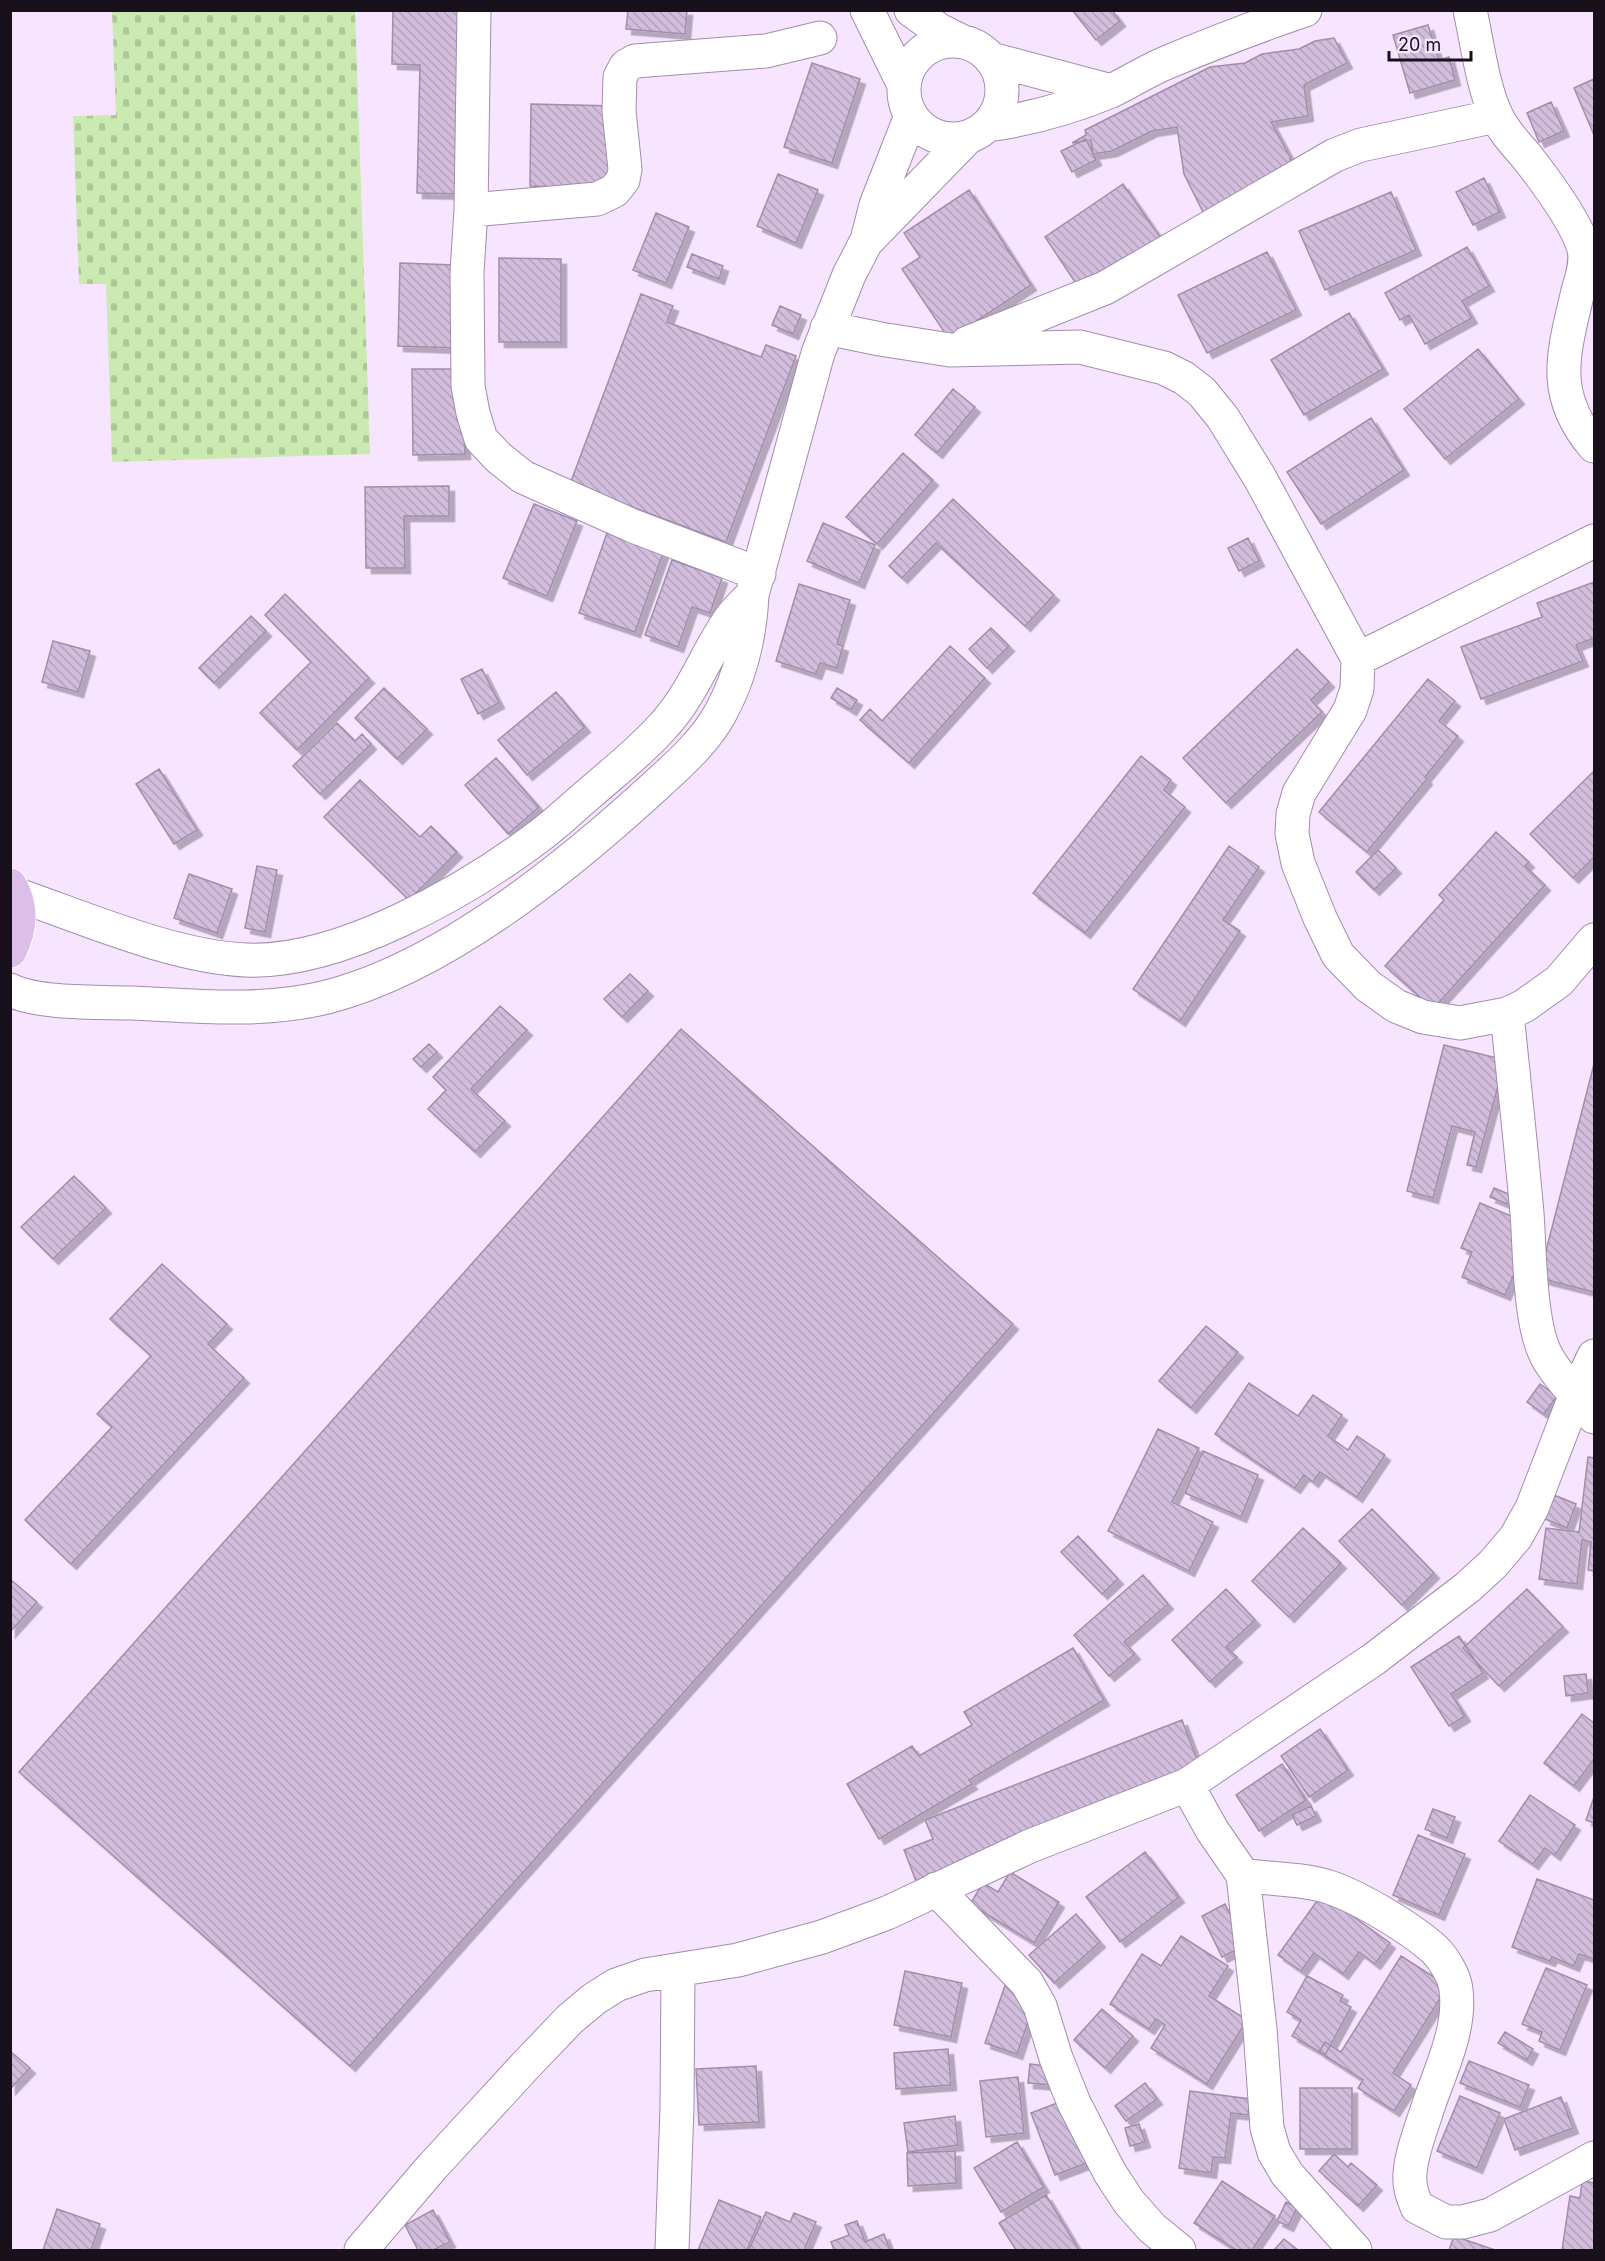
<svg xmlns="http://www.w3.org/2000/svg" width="1605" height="2261" viewBox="0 0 1605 2261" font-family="Inter,sans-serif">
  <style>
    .cemetery { fill: url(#cemetery-stones) }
    .building { fill: url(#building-back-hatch); stroke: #a28dab; stroke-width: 1.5; filter: url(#shadow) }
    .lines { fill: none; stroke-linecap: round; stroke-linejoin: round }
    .minor-casing { stroke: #a28dab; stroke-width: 35 }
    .major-casing { stroke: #fff; stroke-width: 35 }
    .minor { stroke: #fff; stroke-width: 33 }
    .major { stroke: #ddbee9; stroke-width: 33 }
  </style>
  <defs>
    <pattern id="cemetery-stones" width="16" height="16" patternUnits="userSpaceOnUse" patternTransform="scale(1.5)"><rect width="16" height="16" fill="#caeab1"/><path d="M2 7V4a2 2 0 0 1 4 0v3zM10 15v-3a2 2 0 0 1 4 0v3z" fill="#adc898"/></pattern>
    <pattern id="building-back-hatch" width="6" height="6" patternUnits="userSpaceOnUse" patternTransform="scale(1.5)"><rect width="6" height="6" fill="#d3bddc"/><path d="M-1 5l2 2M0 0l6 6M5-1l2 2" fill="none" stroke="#b4a1bc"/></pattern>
    <filter id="shadow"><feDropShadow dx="5.5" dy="5.5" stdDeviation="0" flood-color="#0004"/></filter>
  </defs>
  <rect width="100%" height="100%" fill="#f7e4ff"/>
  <!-- cemetery -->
  <path class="cemetery" d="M 112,11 L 355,11 L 370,454 L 112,462 L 106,284 L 79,284 L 73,116 L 116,115 Z"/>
  <!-- building -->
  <path class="building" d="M 393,10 L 472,10 L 468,194 L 417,193 L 420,65 L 392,64 Z
    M 628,10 L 687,10 L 685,34 L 626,29 Z
    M 1072,10 L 1112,10 L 1120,21 L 1096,40 Z
    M 1428,25 L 1439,60 L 1449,57 L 1455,80 L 1410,93 L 1393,35 Z
    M 1334,38 L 1347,63 L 1304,85 L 1308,116 L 1271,122 L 1290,157 L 1291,172 L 1205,216 L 1184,174 L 1177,127 L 1152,131 L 1112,151 L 1093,154 L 1091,140 L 1072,143 L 1086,135 L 1085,130 L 1210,67 L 1245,63 L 1262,54 L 1299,49 L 1315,41 Z
    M 812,63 L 860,79 L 832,163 L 784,147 Z
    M 1594,79 L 1594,135 L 1574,88 Z
    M 1551,102 L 1564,131 L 1539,142 L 1527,113 Z
    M 531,104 L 615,106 L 614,189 L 530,186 Z
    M 1086,139 L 1096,160 L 1072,172 L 1061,151 Z
    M 778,174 L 818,190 L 796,243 L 757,226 Z
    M 1484,178 L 1500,212 L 1473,225 L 1456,192 Z
    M 1123,184 L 1162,240 L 1083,294 L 1045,237 Z
    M 969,190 L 1031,285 L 949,339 L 902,269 L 920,257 L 904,233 Z
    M 1391,192 L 1416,250 L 1325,290 L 1299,231 Z
    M 656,213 L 689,227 L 666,283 L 633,270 Z
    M 1467,247 L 1489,286 L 1462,301 L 1472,318 L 1425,344 L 1409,315 L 1400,320 L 1385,293 Z
    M 1267,252 L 1296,310 L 1207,353 L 1178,295 Z
    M 692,254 L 723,266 L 719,279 L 687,267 Z
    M 499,258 L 561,259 L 561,342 L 499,342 Z
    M 400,263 L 455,265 L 457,348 L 398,346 Z
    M 641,294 L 673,306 L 667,322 L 761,357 L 766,345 L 796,356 L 726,542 L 570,484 Z
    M 780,306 L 801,315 L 793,334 L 772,325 Z
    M 1349,313 L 1383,369 L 1304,415 L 1271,360 Z
    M 1478,349 L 1519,399 L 1445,459 L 1404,409 Z
    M 412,369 L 461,369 L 465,454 L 413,455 Z
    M 953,389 L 975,407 L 937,453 L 915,435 Z
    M 1371,418 L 1404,470 L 1321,524 L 1287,472 Z
    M 903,453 L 933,480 L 877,544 L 846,517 Z
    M 449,486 L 449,516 L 404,516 L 405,568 L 366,568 L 365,487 Z
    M 953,499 L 1054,595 L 1025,626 L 936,543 L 902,578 L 889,566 Z
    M 534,504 L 577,521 L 547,596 L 503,578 Z
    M 823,523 L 875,545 L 859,583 L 807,561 Z
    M 607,533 L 663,553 L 635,632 L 579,613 Z
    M 1248,538 L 1259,561 L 1239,571 L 1228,548 Z
    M 672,560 L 722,578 L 710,613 L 692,607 L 678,647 L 645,635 Z
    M 1594,582 L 1594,638 L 1576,645 L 1583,661 L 1481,699 L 1461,647 L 1542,617 L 1537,603 Z
    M 799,584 L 850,600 L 837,644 L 843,646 L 837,668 L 820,663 L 816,674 L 776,661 Z
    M 285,594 L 369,678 L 297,750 L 260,713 L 311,662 L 265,615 Z
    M 251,616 L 266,631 L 214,683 L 199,668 Z
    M 991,628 L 1009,646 L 987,668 L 969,649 Z
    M 53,641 L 90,651 L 78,692 L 42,682 Z
    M 950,646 L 985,678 L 909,763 L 860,720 L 870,709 L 882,721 Z
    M 1297,649 L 1329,682 L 1311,700 L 1322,712 L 1226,803 L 1183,758 Z
    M 482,669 L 499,703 L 478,714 L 461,679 Z
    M 1428,679 L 1455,701 L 1439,721 L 1458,736 L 1425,777 L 1427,779 L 1367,852 L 1319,812 Z
    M 384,688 L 427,729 L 397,759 L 355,718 Z
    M 837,688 L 857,700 L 851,710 L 831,698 Z
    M 556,692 L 585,727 L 527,775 L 498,740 Z
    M 337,723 L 355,741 L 362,734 L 371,744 L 320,794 L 293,766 Z
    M 1141,756 L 1171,780 L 1164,790 L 1185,807 L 1085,933 L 1033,893 Z
    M 496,758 L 539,807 L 508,834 L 465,785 Z
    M 159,769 L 197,830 L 174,844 L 136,784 Z
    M 1594,771 L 1594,857 L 1573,878 L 1530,834 Z
    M 360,780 L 420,837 L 431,826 L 457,852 L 409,900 L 324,817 Z
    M 1496,832 L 1529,862 L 1525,866 L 1545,885 L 1433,1009 L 1385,966 L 1444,900 L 1439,895 Z
    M 1229,846 L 1259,867 L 1223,920 L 1240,931 L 1180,1021 L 1133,989 Z
    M 1378,850 L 1396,868 L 1374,890 L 1356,872 Z
    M 257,866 L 277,870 L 265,932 L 245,928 Z
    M 189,874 L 232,889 L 217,933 L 174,918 Z
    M 630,974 L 648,991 L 622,1017 L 604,999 Z
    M 500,1006 L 527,1030 L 471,1089 L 505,1121 L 475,1152 L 428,1109 L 446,1090 L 433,1077 Z
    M 681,1029 L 1013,1324 L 350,2066 L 19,1772 Z
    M 429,1044 L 437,1052 L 421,1067 L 413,1059 Z
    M 1444,1045 L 1505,1060 L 1476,1167 L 1467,1165 L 1475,1132 L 1452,1126 L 1433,1198 L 1407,1191 Z
    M 1594,1064 L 1594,1292 L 1539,1278 Z
    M 74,1176 L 106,1208 L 53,1259 L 21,1227 Z
    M 1494,1188 L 1513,1196 L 1510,1205 L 1490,1197 Z
    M 1480,1203 L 1535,1226 L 1505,1295 L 1462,1277 L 1472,1252 L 1461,1248 Z
    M 162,1264 L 227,1324 L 208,1344 L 244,1378 L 71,1564 L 25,1520 L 112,1427 L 97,1414 L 151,1356 L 110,1319 Z
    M 1206,1326 L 1238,1352 L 1191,1408 L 1159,1381 Z
    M 1249,1383 L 1298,1416 L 1313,1395 L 1342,1415 L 1328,1436 L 1348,1450 L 1357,1436 L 1385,1455 L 1357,1497 L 1320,1472 L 1313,1482 L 1304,1475 L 1295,1488 L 1215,1434 Z
    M 1540,1384 L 1557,1396 L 1544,1414 L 1527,1402 Z
    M 1158,1429 L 1199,1448 L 1172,1502 L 1213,1522 L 1189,1571 L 1108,1531 Z
    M 1203,1451 L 1258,1475 L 1241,1517 L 1185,1493 Z
    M 1588,1457 L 1594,1458 L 1594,1571 L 1588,1570 L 1591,1542 L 1582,1540 L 1577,1584 L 1539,1579 L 1546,1528 L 1579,1532 Z
    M 1554,1495 L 1576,1504 L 1567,1528 L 1545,1519 Z
    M 1372,1509 L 1434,1573 L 1402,1605 L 1339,1541 Z
    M 1303,1528 L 1341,1563 L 1289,1617 L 1252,1581 Z
    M 1078,1536 L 1118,1579 L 1102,1594 L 1061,1552 Z
    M 1143,1575 L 1168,1604 L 1124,1642 L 1135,1654 L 1109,1676 L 1074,1635 Z
    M 10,1579 L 37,1602 L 10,1632 Z
    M 1226,1589 L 1255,1620 L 1226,1647 L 1237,1657 L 1210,1682 L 1172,1640 Z
    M 1527,1589 L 1563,1627 L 1499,1686 L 1463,1648 Z
    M 1459,1636 L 1483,1673 L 1451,1694 L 1465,1716 L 1449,1726 L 1411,1667 Z
    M 1073,1648 L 1104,1700 L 969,1780 L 972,1784 L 879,1839 L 847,1784 L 912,1746 L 919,1756 L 972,1725 L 964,1712 Z
    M 1586,1674 L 1588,1693 L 1566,1696 L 1564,1676 Z
    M 1582,1714 L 1594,1723 L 1594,1759 L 1574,1786 L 1544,1763 Z
    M 1182,1720 L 1201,1770 L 916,1881 L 904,1850 L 933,1839 L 925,1820 Z
    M 1320,1729 L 1348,1770 L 1309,1797 L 1281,1756 Z
    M 1282,1764 L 1306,1800 L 1259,1831 L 1236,1795 Z
    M 1530,1795 L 1575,1825 L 1555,1855 L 1545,1848 L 1533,1864 L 1499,1841 Z
    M 1594,1797 L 1594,1823 L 1586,1820 Z
    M 1311,1806 L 1316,1816 L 1297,1825 L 1292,1815 Z
    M 1433,1809 L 1455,1817 L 1447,1838 L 1425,1829 Z
    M 1418,1835 L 1465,1854 L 1439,1915 L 1393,1895 Z
    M 1145,1852 L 1179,1897 L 1120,1942 L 1086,1897 Z
    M 1010,1872 L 1059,1902 L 1034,1943 L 970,1904 L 983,1883 L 998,1892 Z
    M 1537,1879 L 1594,1900 L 1594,1959 L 1579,1954 L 1574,1966 L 1552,1957 L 1550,1961 L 1512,1947 Z
    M 1322,1894 L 1390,1943 L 1375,1964 L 1359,1952 L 1343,1974 L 1314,1953 L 1301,1971 L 1278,1955 Z
    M 1225,1904 L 1246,1945 L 1222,1957 L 1202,1916 Z
    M 1076,1914 L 1100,1942 L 1054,1983 L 1029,1955 Z
    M 1181,1936 L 1228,1966 L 1209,1996 L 1247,2020 L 1207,2084 L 1151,2048 L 1165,2025 L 1156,2019 L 1149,2029 L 1110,2004 L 1142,1954 L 1161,1966 Z
    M 1401,1956 L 1448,1986 L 1393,2073 L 1411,2085 L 1394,2111 L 1358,2088 L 1363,2080 L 1319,2052 L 1325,2042 L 1341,2052 Z
    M 1546,1968 L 1587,1985 L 1560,2050 L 1539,2041 L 1542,2032 L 1522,2024 Z
    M 905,1971 L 962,1983 L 951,2037 L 894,2025 Z
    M 1307,1976 L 1343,1995 L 1340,2001 L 1351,2007 L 1325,2055 L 1292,2036 L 1301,2020 L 1287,2012 Z
    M 1008,1977 L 1040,1987 L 1017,2054 L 985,2043 Z
    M 1102,2009 L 1133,2036 L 1105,2068 L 1074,2040 Z
    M 1505,2032 L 1533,2049 L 1527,2060 L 1498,2043 Z
    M 948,2049 L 951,2085 L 896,2089 L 894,2053 Z
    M 10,2051 L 30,2068 L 10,2089 Z
    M 1469,2061 L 1529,2085 L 1520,2107 L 1460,2083 Z
    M 1030,2064 L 1054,2067 L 1053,2085 L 1028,2083 Z
    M 756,2066 L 759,2122 L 699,2125 L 696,2069 Z
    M 1018,2077 L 1024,2133 L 986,2137 L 980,2081 Z
    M 1145,2083 L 1157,2099 L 1126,2121 L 1115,2106 Z
    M 1300,2088 L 1352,2088 L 1352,2149 L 1300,2149 Z
    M 1190,2091 L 1250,2099 L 1248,2115 L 1231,2113 L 1225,2158 L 1213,2157 L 1211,2173 L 1179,2168 Z
    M 1460,2096 L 1500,2113 L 1477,2168 L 1437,2151 Z
    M 1073,2097 L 1097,2159 L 1055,2175 L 1031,2113 Z
    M 1561,2097 L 1573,2128 L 1515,2150 L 1504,2119 Z
    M 955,2116 L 958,2145 L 908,2152 L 904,2123 Z
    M 1139,2124 L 1145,2142 L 1130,2146 L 1125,2128 Z
    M 1017,2142 L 1044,2187 L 1001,2212 L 974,2168 Z
    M 955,2151 L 956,2183 L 908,2186 L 907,2153 Z
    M 1334,2154 L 1348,2167 L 1351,2163 L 1377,2185 L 1358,2206 L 1319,2171 Z
    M 1222,2181 L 1275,2216 L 1252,2250 L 1236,2250 L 1194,2223 Z
    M 1582,2181 L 1594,2183 L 1594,2250 L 1562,2250 L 1570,2196 L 1580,2198 Z
    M 1046,2195 L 1079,2250 L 1016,2250 L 999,2223 Z
    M 719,2200 L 761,2217 L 747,2250 L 698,2250 Z
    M 1286,2202 L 1297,2208 L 1288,2226 L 1277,2221 Z
    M 57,2209 L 100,2224 L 91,2250 L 43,2250 Z
    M 433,2210 L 450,2242 L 433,2250 L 418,2250 L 405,2225 Z
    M 766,2212 L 790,2222 L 794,2213 L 816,2222 L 804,2250 L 749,2250 Z
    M 857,2221 L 865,2242 L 884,2234 L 890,2250 L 834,2250 L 831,2242 L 849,2235 L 845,2225 Z
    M 1454,2236 L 1495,2250 L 1449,2250 Z
    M 1284,2239 L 1298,2250 L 1274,2250 Z"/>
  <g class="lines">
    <!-- minor casing -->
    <g class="minor-casing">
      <path id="minor" d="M 474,10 L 471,210 L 467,272 L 468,386 L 473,413 L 481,439 L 499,458 L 523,477 L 633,526 L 759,574
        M 867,10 L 904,85
        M 911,10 L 939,30 L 963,42
        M 1470,10 C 1477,42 1483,89 1497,117 C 1504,132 1516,144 1527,157 C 1545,180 1574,218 1583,246 C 1588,260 1582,277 1578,291 C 1564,352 1549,393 1594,446
        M904 90a49 49 0 1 1 98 0a49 49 0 1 1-98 0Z
        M 991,59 L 1111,91
        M 988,125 C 1030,119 1071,108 1111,91 C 1130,82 1148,70 1168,62 C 1213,43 1258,26 1305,10
        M 471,210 L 597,199 L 614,191 L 623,180 L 625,169 L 619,111 L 620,77 L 626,66 L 635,61 L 766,51 L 820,38
        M 869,239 L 967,138
        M 827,328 L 880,339 L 950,350 L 1080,347 L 1164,368 L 1184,378 L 1202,392 L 1223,418 L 1260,478 L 1358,659 L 1357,689 L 1350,710 L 1299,793 L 1293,814 L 1292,834 L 1298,863 L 1320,918 L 1338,955 L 1368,986 L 1396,1006 L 1423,1017 L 1460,1023 L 1507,1014 L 1524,1006 L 1559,981 L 1594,940
        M 967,343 L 1105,288 L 1335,155 L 1361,145 L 1496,116
        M 1358,659 L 1594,541
        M 15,894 C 85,918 173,957 246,960 C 339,964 465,892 538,837 C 556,824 573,807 590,793 C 615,771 641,751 663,726 C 692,695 705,656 728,622 C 734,612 744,604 752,595
        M 10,990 C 39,1004 98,1002 131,1003 C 197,1006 263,1013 327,997 C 440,968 557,875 642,798 C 670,772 703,746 721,712 C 741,675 750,637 752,595 L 818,353 L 849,275 L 867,240 L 876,205 L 911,116
        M 1507,1014 C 1514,1081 1521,1147 1527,1213 C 1530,1252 1529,1324 1547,1357 C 1559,1379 1579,1397 1594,1417
        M 1187,1785 L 1212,1830 L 1243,1875 C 1272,1880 1302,1878 1329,1887 C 1359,1897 1411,1928 1435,1950 C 1444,1959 1455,1977 1456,1990 C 1461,2027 1442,2067 1430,2101 C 1423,2124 1405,2166 1411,2189 C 1412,2195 1415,2201 1417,2207 L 1446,2222 L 1463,2222 L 1490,2215 L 1594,2158
        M 1243,1875 L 1260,2029 L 1267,2128 L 1274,2152 L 1287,2174 L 1355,2250
        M 936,1889 L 1027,1983 L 1040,2006 L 1056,2058 L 1074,2103 L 1110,2173 L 1129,2202 L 1152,2228 L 1179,2250
        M 361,2250 L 432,2167 L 526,2065 L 570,2019 L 594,1999 L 616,1985 L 645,1975 L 738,1960 L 822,1937 L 887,1913 L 1030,1846 L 1187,1785 L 1374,1659 L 1468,1587 L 1493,1564 L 1516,1537 L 1532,1508 L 1576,1394 L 1594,1356
        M 672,2250 L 677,2107 L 678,1970"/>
    </g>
    <!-- major casing -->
    <g class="major-casing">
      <path id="major" d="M 10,885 C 23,907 21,929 10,951"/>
    </g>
    <!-- minor -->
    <use href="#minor" class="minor"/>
    <!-- major -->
    <use href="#major" class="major"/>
  </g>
  <!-- border -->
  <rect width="1605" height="2261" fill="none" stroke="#18101b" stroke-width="24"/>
  <!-- scale -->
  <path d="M1389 51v9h82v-9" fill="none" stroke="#18101b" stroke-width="3"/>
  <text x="1398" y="51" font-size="18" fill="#18101b" stroke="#f7e4ff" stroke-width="4.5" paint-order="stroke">20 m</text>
</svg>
